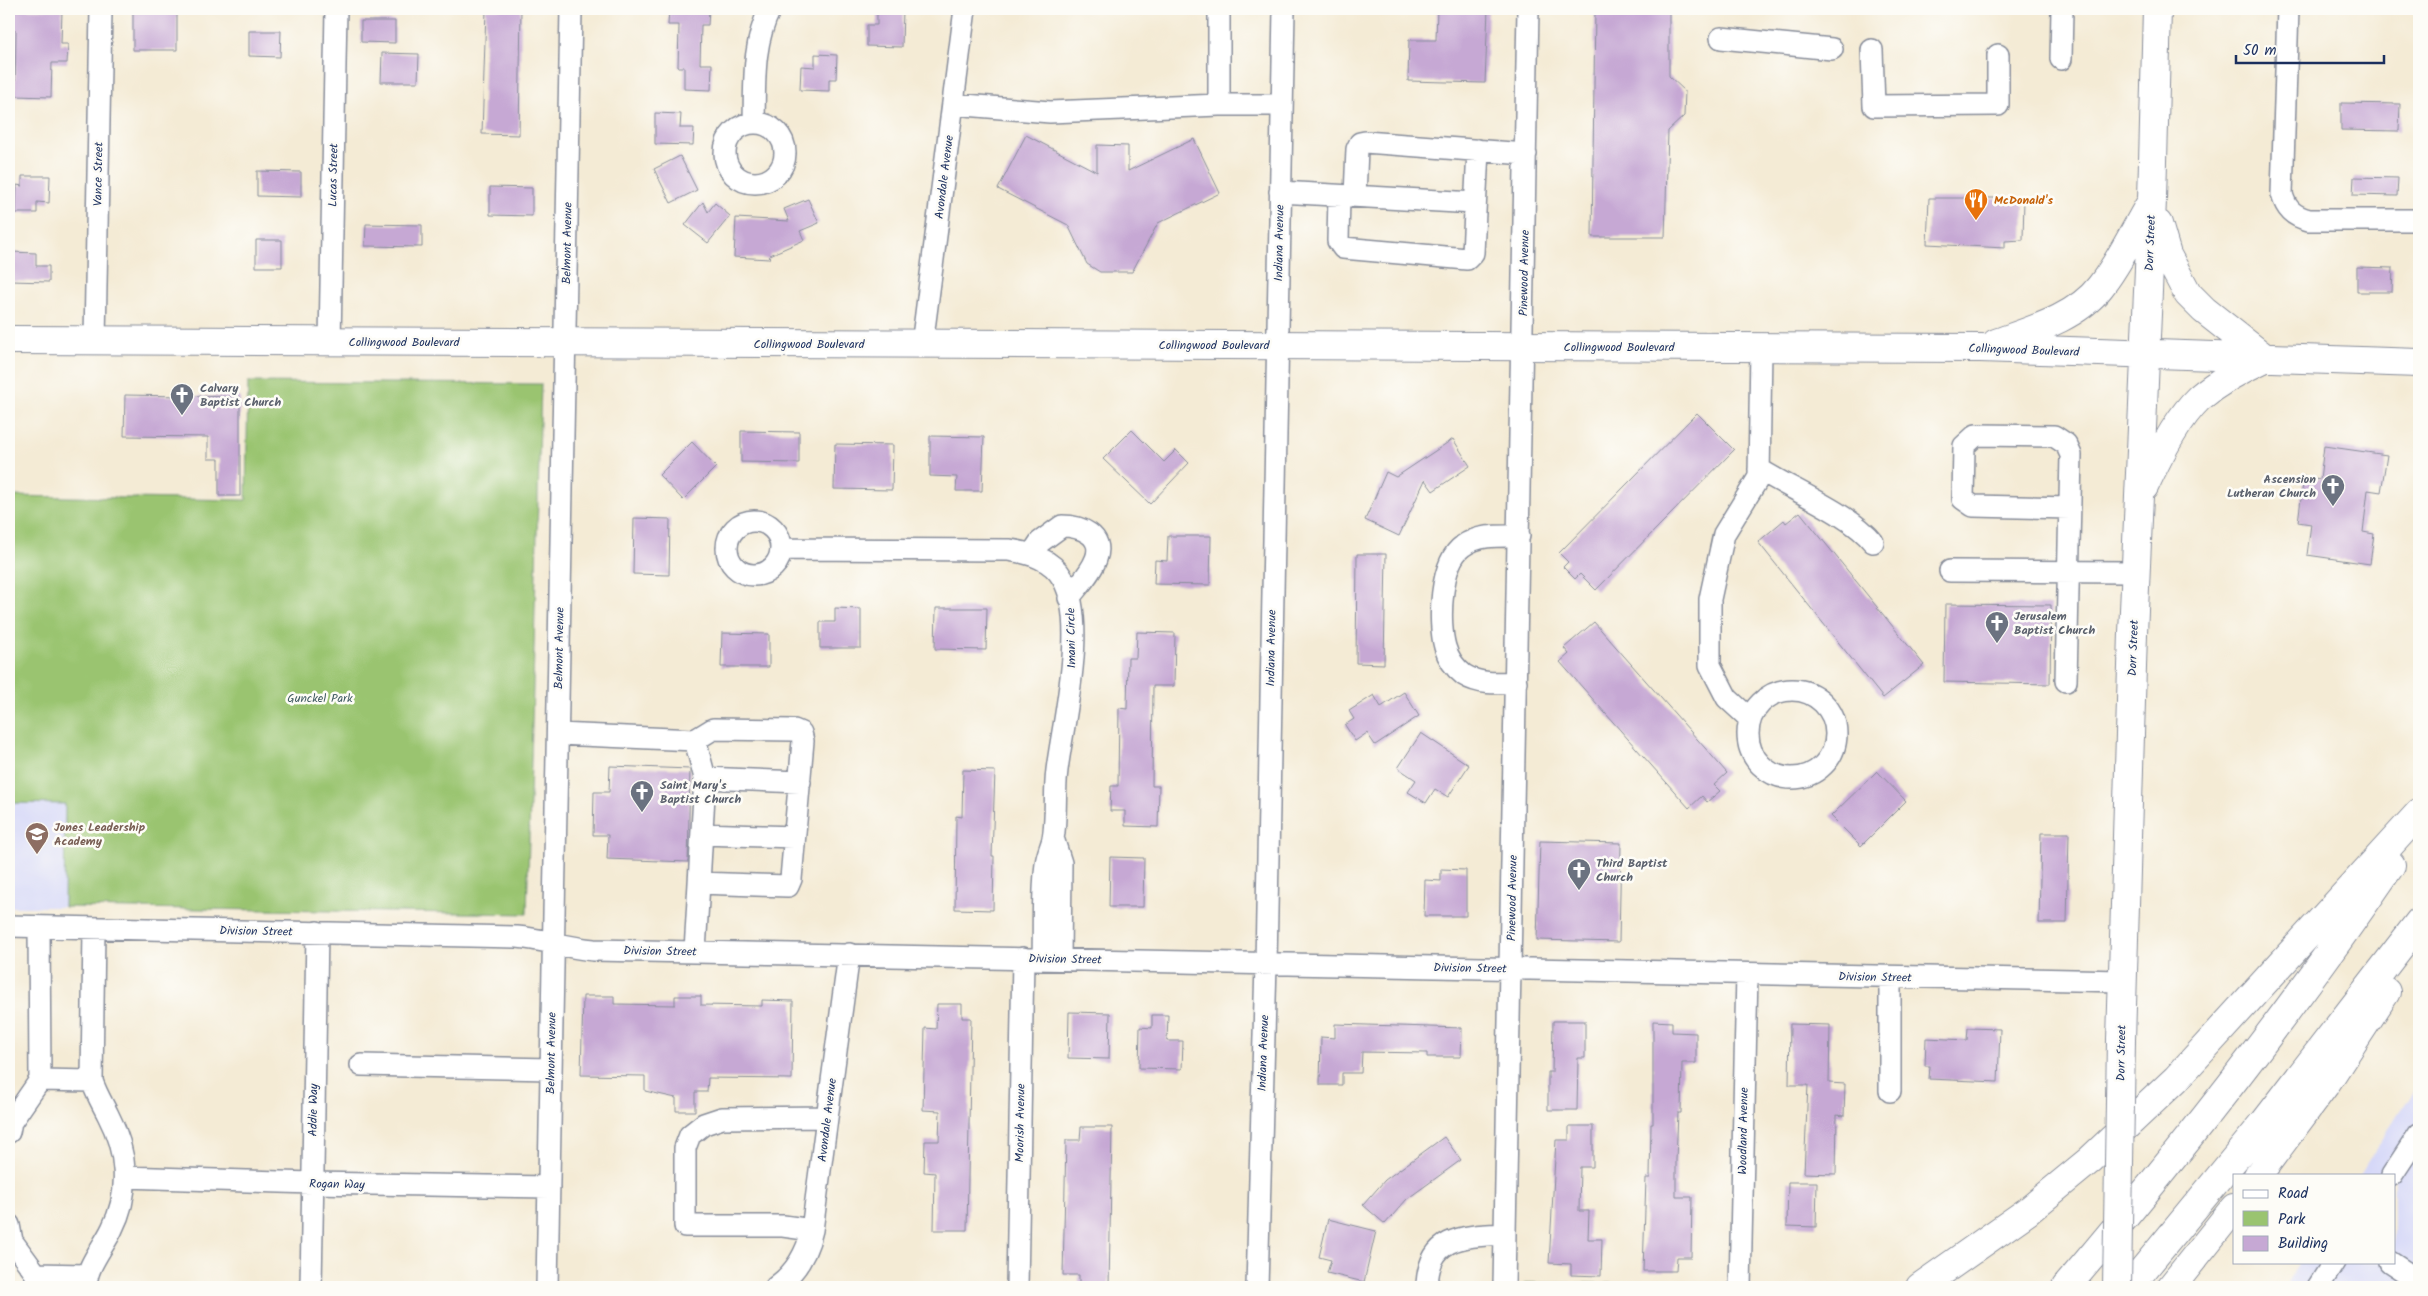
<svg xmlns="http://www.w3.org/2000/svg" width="2428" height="1296" viewBox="0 0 2428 1296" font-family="Kalam,sans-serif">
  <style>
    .built { fill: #d6d8f8 }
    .green { fill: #9ac470; stroke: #5a7a67 }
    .building { fill: #c6a8d4 }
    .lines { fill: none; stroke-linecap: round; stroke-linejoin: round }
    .minor-casing { stroke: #888d9a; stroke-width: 24 }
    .major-casing { stroke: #888d9a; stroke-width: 30 }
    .highway-casing { stroke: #888d9a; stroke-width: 30 }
    .minor { stroke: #fff; stroke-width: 21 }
    .major { stroke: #fff; stroke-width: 28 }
    .highway { stroke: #fff; stroke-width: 28 }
    .major-bridge-casing { stroke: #888d9a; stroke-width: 30; stroke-linecap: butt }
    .major-bridge { stroke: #fff; stroke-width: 28 }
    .labels { text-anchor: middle; stroke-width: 5; stroke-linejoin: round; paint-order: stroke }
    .street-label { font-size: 12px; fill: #1b2f5e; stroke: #fdfcf7 }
    .food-label { font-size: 12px; font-weight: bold; fill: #c56008; stroke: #fdfcf7; text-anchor: start }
    .worship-label { font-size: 12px; font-weight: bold; fill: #5b616d; stroke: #fdfcf7; text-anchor: start }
    .park-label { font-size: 12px; fill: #415c63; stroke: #fdfcf7 }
    .education-label { font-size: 12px; font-weight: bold; fill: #785e54; stroke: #fdfcf7; text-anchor: start }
  </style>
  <rect width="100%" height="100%" fill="#fdfcf7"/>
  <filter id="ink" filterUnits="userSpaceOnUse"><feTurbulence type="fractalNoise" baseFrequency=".02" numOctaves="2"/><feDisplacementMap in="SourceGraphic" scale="10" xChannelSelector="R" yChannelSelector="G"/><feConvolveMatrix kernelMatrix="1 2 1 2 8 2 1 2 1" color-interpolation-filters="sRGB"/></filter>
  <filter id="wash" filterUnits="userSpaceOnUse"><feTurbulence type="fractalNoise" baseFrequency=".0096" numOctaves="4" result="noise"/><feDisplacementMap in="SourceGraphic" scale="20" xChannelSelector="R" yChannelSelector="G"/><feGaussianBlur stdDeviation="1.12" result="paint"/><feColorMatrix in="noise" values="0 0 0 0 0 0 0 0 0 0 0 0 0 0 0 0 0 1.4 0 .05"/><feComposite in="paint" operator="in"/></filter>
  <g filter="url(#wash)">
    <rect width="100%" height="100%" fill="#f4ebd5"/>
    <!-- built -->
    <path class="built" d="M 9,803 L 65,804 L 64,907 L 9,907 Z
      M 2419,1082 L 2419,1287 L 2285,1287 L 2301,1262 L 2394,1262 L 2394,1175 L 2359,1175 Z"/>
    <!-- green -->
    <path class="green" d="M 248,382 L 541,384 L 527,914 L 64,907 L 65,804 L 9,803 L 9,496 L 246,500 Z
      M 1525,1283 L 1716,1284 L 1716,1287 L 1525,1287 Z"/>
    <g id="blocks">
      <!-- building -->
      <path class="building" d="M 13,9 L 62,10 L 61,44 L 68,44 L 67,63 L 52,63 L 51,97 L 15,96 L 16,31 L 12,31 Z
        M 133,9 L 177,9 L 177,50 L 133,50 Z
        M 486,9 L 521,9 L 519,135 L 482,134 Z
        M 669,9 L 709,9 L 708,25 L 701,25 L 700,64 L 712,64 L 711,90 L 684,89 L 684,67 L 678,67 L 679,25 L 668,25 Z
        M 877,9 L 903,9 L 902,47 L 867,46 L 867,25 L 877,25 Z
        M 1437,9 L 1488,9 L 1485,83 L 1408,81 L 1409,40 L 1436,40 Z
        M 1595,9 L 1669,9 L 1669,76 L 1685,91 L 1684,116 L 1668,131 L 1665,237 L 1592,237 Z
        M 361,21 L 395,21 L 395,43 L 361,42 Z
        M 249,31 L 281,31 L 280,57 L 249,56 Z
        M 382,53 L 419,54 L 418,82 L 381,82 Z
        M 815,54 L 837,55 L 836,79 L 829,79 L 829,91 L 800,90 L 801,66 L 815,67 Z
        M 2341,103 L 2400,104 L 2399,131 L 2341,130 Z
        M 655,113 L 681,114 L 680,128 L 694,128 L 693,145 L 655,144 Z
        M 1026,135 L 1097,172 L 1097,145 L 1128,146 L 1128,171 L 1194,139 L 1220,193 L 1158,223 L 1132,272 L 1100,272 L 1087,264 L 1068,225 L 998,189 Z
        M 680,156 L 697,190 L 671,203 L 654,169 Z
        M 257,171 L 301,172 L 301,197 L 257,196 Z
        M 22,176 L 50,176 L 49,203 L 37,202 L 37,213 L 16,213 L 17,185 L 22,186 Z
        M 2354,177 L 2398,178 L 2397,196 L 2353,195 Z
        M 490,187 L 532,188 L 532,216 L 490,215 Z
        M 1929,198 L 2024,198 L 2023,240 L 2005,241 L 2005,248 L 1927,244 Z
        M 808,199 L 819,223 L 800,231 L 804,240 L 770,255 L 769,259 L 734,257 L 736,218 L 789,221 L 784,209 Z
        M 703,202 L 708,212 L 715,203 L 730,216 L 708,243 L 685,225 Z
        M 366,224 L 422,225 L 422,247 L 365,246 Z
        M 256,240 L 282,240 L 282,267 L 256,267 Z
        M 11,252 L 36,253 L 36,266 L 49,266 L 49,282 L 10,281 Z
        M 2357,267 L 2393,268 L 2392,292 L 2357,292 Z
        M 125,395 L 240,397 L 240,496 L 219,496 L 219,459 L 208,459 L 208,437 L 124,436 Z
        M 1697,413 L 1734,450 L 1596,590 L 1580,574 L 1575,579 L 1563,567 L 1568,562 L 1559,553 Z
        M 1132,430 L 1164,462 L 1176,450 L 1189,463 L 1150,504 L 1103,459 Z
        M 741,431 L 799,432 L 799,463 L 741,462 Z
        M 930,436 L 984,437 L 982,491 L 956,491 L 957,477 L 930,476 Z
        M 1453,439 L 1470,466 L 1433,491 L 1425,480 L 1399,536 L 1365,520 L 1386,472 L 1396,477 Z
        M 692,442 L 716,467 L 683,500 L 659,475 Z
        M 835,444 L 893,445 L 892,490 L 834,489 Z
        M 2324,446 L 2387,455 L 2381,492 L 2368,490 L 2363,532 L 2374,534 L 2370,564 L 2307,555 L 2311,524 L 2298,522 L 2304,476 L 2320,479 Z
        M 1800,512 L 1924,665 L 1883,698 L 1758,542 L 1784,520 L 1786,523 Z
        M 634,518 L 670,519 L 669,575 L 633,574 Z
        M 1168,536 L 1211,536 L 1210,585 L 1154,584 L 1155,560 L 1167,561 Z
        M 1357,554 L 1386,554 L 1384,664 L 1356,663 Z
        M 1945,604 L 2051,605 L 2050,684 L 1944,682 Z
        M 835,608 L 861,609 L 861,648 L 820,648 L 820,622 L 835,622 Z
        M 936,608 L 987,608 L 986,650 L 935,649 Z
        M 1594,622 L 1727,773 L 1714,785 L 1720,791 L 1707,802 L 1702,796 L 1689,808 L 1560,662 L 1569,654 L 1564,648 Z
        M 1137,632 L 1175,633 L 1174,686 L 1153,686 L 1152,786 L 1159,786 L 1158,827 L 1125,826 L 1125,811 L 1110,811 L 1111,786 L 1118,786 L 1119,708 L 1127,709 L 1128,658 L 1136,658 Z
        M 722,633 L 769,634 L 769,667 L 721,667 Z
        M 1404,692 L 1419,716 L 1375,745 L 1367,733 L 1355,741 L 1345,725 L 1354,719 L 1349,711 L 1374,695 L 1381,707 Z
        M 1421,733 L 1469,765 L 1448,797 L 1435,789 L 1426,803 L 1408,792 L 1416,780 L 1398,768 Z
        M 610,766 L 690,769 L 688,862 L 607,859 L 608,835 L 593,835 L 594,792 L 609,792 Z
        M 963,770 L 995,771 L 992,856 L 994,856 L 993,910 L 955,909 L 956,816 L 962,817 Z
        M 1877,771 L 1906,801 L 1861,846 L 1831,816 Z
        M 2041,833 L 2069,833 L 2067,923 L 2039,923 Z
        M 1540,841 L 1621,843 L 1619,942 L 1537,940 Z
        M 1110,857 L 1144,858 L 1143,907 L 1109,907 Z
        M 1441,869 L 1466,870 L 1466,916 L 1424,916 L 1425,880 L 1441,881 Z
        M 583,996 L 614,996 L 614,1004 L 675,1005 L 675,996 L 701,996 L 701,1005 L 762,1006 L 762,1000 L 793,1001 L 792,1079 L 708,1078 L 707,1092 L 695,1092 L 695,1111 L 676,1111 L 676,1098 L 645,1091 L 645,1076 L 581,1075 Z
        M 937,1004 L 962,1004 L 962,1018 L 971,1018 L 967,1230 L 934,1230 L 935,1173 L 924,1172 L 925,1141 L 939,1141 L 940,1111 L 923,1110 L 925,1028 L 936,1029 Z
        M 1069,1012 L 1110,1013 L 1109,1059 L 1068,1058 Z
        M 1152,1015 L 1168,1015 L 1167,1041 L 1183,1041 L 1182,1069 L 1139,1068 L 1140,1027 L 1152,1028 Z
        M 1553,1021 L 1585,1021 L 1585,1058 L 1578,1058 L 1577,1110 L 1548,1110 L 1548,1072 L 1552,1072 Z
        M 1653,1021 L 1672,1022 L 1672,1032 L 1696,1033 L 1696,1063 L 1682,1063 L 1681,1113 L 1678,1113 L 1676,1160 L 1676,1197 L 1692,1197 L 1691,1257 L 1677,1257 L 1676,1271 L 1643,1271 L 1646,1178 L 1650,1178 L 1651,1124 L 1653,1124 Z
        M 1335,1024 L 1462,1028 L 1461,1057 L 1427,1057 L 1427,1053 L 1362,1052 L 1361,1073 L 1342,1073 L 1342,1085 L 1320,1085 L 1321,1037 L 1335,1038 Z
        M 1790,1024 L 1830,1025 L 1829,1083 L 1845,1084 L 1844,1116 L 1837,1115 L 1836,1174 L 1804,1173 L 1808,1085 L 1789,1085 Z
        M 1968,1028 L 2000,1029 L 1998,1082 L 1929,1079 L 1930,1066 L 1925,1066 L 1926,1038 L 1967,1040 Z
        M 1569,1126 L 1593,1126 L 1593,1167 L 1580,1167 L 1579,1211 L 1589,1211 L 1588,1239 L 1602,1239 L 1601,1276 L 1571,1275 L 1571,1264 L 1549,1263 L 1556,1140 L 1569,1140 Z
        M 1081,1127 L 1112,1127 L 1109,1287 L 1079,1287 L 1079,1275 L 1063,1275 L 1066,1140 L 1080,1140 Z
        M 1444,1137 L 1461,1160 L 1407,1199 L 1385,1224 L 1363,1205 L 1385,1180 Z
        M 1788,1182 L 1817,1182 L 1816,1227 L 1787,1226 Z
        M 1328,1219 L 1376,1231 L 1364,1282 L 1327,1273 L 1331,1260 L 1319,1257 Z"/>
    </g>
  </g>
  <g filter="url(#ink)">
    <use href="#blocks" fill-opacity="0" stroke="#888d9a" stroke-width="1"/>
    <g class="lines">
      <!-- minor casing -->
      <g class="minor-casing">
        <path id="minor" d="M 1219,9 L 1219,105 L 1282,105
          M 2288,9 L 2282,194 C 2286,209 2293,216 2309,220 L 2419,220
          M 1721,38 L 1832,49
          M 1872,50 L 1874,106 L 1998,105 L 1998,55
          M 2061,59 L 2062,9
          M 953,104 L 1050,112 L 1219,105
          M 754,122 C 755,83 752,45 770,9
          M725 153a30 30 0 1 1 60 0a30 30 0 1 1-60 0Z
          M 1280,192 L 1475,203
          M 1339,196 L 1338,241 L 1343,248 L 1467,259 L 1473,253 L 1478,150
          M 1355,196 L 1357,149 L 1360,143 L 1365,142 L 1526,154
          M 95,340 L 101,9
          M 330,342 L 336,9
          M 922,345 L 965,9
          M 1759,469 C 1790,489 1852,515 1873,542
          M727 548a27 27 0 1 1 54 0a27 27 0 1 1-54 0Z
          M 781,549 L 1009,550 C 1030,553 1052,559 1063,579 C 1088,623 1063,722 1057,770 C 1054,793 1057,817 1053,839 C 1051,847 1047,855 1046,864 C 1042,895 1044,928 1043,959
          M 1032,554 L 1040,542 L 1062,526 C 1080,526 1105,535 1096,559 C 1091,573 1078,586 1069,598
          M 1950,571 L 2136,572
          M 2066,681 L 2071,455 L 2066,444 L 2054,436 L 1976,435 L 1964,446 L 1963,499 L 1973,506 L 2070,508
          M 1516,682 C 1499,683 1480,685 1464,675 C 1455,668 1448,658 1445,647 C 1438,622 1440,562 1463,546 C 1479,534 1501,536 1519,536
          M1748 734a44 44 0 1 1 88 0a44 44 0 1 1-88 0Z
          M 1750,719 L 1727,698 L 1710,665 L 1710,599 L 1724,534 L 1759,477 L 1761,348
          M 558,734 L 695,740 L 713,729 L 794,730 L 801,733 L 803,741 L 791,879 L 788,886 L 699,883 L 695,951
          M 695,740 L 705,778 L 699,883
          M 705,778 L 800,782
          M 703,834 L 794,837
          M 1053,838 L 1061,863 L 1060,959
          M 9,926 L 517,937 C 543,939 567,948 594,950 L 2122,981
          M 361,1065 L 551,1069
          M 40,1080 L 92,1081
          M 1890,1091 L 1890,977
          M 9,1132 L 11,1122 L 40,1080 L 39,927
          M 2392,1175 L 2419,1134
          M 125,1177 L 312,1183 L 549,1187
          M 9,1225 L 12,1241 L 36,1274
          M 812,1230 L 783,1226 L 685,1226 L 685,1148 L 690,1135 L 704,1124 L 722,1118 L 827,1117
          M 2390,1262 L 2419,1281
          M 36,1287 L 36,1274 L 86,1275
          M 86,1287 C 86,1266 103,1248 112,1229 C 131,1192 127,1151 108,1115 C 102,1103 96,1093 92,1081 L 94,928
          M 311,1287 L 317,932
          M 547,1287 L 571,9
          M 776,1287 C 795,1273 807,1253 812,1230 L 849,954
          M 1017,1287 L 1023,958
          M 1257,1287 L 1266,964 L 1284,9
          M 1427,1287 C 1428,1236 1463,1236 1504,1234
          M 1504,1287 L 1528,9
          M 1740,1287 L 1747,974
          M 2318,1287 L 2334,1262"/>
      </g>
      <!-- major casing -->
      <g class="major-casing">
        <path id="major" d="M 9,340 L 1980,348 L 2419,363
          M 1996,343 C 2032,330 2076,318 2100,287 C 2120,262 2134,231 2150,204
          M 2144,487 C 2156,461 2178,418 2199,398 C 2218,382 2243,368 2265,358 L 2204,310 L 2188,294 L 2167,255 L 2158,224
          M 2121,1040 L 2133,633 L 2152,200 L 2157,9"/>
      </g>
      <!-- highway casing -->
      <g class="highway-casing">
        <path id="highway" d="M 2258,1175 L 2325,1085 L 2386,992
          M 1920,1287 L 2028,1211 L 2090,1160 L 2176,1079 L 2419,813
          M 2066,1287 C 2181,1152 2291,1011 2391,865
          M 2129,1287 L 2264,1123 L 2419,922
          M 2171,1287 L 2234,1208"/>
      </g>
      <!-- minor -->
      <use href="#minor" class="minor"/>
      <!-- major -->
      <use href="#major" class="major"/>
      <!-- highway -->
      <use href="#highway" class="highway"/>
      <!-- major-bridge casing -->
      <g class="major-bridge-casing">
        <path id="major-bridge" d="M 2117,1287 L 2121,1040"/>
      </g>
      <!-- major-bridge -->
      <use href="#major-bridge" class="major-bridge"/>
    </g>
  </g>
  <!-- icons -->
  <defs>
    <g id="restaurant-pin" transform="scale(1.25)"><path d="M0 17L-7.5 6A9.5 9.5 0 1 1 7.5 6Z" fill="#e8710a" stroke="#fdfcf7"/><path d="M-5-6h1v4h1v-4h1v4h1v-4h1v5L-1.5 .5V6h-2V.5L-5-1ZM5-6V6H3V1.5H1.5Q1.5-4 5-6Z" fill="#fff"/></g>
    <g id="church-pin" transform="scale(1.25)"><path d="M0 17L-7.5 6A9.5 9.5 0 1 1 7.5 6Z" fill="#6b7280" stroke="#fdfcf7"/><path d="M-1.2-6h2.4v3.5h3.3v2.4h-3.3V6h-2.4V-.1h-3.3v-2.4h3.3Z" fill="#fff"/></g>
    <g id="school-pin" transform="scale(1.25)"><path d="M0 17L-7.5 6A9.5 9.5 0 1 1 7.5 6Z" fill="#8d6e63" stroke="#fdfcf7"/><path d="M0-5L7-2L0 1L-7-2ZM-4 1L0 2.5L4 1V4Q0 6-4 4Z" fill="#fff"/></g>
  </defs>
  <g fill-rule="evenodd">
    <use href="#restaurant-pin" x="1976" y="200"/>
    <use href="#church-pin" x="182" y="395"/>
    <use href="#church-pin" x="2333" y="486"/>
    <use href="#church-pin" x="1997" y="623"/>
    <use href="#church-pin" x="642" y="792"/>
    <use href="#school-pin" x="37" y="834"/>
    <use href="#church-pin" x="1579" y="870"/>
  </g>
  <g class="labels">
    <!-- street labels -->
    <g class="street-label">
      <text transform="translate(98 174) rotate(-89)" y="4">Vance Street</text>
      <text transform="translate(333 175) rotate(-89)" y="4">Lucas Street</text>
      <text transform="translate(944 177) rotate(-83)" y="4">Avondale Avenue</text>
      <text transform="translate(567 243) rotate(-89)" y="4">Belmont Avenue</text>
      <text transform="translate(1279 243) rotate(-89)" y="4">Indiana Avenue</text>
      <text transform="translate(2150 243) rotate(-88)" y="4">Dorr Street</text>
      <text transform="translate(1524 273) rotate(-89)" y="4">Pinewood Avenue</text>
      <text x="404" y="346">Collingwood Boulevard</text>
      <text x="809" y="348">Collingwood Boulevard</text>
      <text x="1214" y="349">Collingwood Boulevard</text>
      <text x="1619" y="351">Collingwood Boulevard</text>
      <text transform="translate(2024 350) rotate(2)" y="4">Collingwood Boulevard</text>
      <text transform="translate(1071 638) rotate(-91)" y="4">Imani Circle</text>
      <text transform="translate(559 648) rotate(-89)" y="4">Belmont Avenue</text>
      <text transform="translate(1271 648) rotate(-89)" y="4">Indiana Avenue</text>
      <text transform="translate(2133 648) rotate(-88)" y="4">Dorr Street</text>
      <text transform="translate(1512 898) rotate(-89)" y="4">Pinewood Avenue</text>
      <text transform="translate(256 931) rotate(1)" y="4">Division Street</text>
      <text transform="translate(660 951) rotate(1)" y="4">Division Street</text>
      <text transform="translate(1065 959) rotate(1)" y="4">Division Street</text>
      <text transform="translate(1470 968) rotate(1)" y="4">Division Street</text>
      <text transform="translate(1875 977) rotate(1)" y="4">Division Street</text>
      <text transform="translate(551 1053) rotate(-89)" y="4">Belmont Avenue</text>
      <text transform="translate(1263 1053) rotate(-88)" y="4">Indiana Avenue</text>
      <text transform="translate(2121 1053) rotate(-89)" y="4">Dorr Street</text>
      <text transform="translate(313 1110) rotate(-89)" y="4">Addie Way</text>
      <text transform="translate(827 1120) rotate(-83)" y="4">Avondale Avenue</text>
      <text transform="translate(1020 1123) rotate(-89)" y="4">Moorish Avenue</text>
      <text transform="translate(1743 1131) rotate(-89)" y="4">Woodland Avenue</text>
      <text transform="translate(337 1184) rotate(1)" y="4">Rogan Way</text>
    </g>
    <!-- food labels -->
    <g class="food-label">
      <text x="1994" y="204">McDonald's</text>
    </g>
    <!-- worship labels -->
    <g class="worship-label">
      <text x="200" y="392">Calvary<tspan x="200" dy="14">Baptist Church</tspan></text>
      <text x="2316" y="483" text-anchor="end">Ascension<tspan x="2316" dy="14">Lutheran Church</tspan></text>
      <text x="2014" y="620">Jerusalem<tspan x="2014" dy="14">Baptist Church</tspan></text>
      <text x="660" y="789">Saint Mary's<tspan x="660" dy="14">Baptist Church</tspan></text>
      <text x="1596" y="867">Third Baptist<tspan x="1596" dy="14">Church</tspan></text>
    </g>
    <!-- park labels -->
    <g class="park-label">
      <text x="320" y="702">Gunckel Park</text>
    </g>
    <!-- education labels -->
    <g class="education-label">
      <text x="54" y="831">Jones Leadership<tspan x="54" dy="14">Academy</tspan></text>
    </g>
  </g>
  <!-- margin -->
  <rect width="2428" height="1296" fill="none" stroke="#fdfcf7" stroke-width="30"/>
  <!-- legend -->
  <rect x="2233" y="1174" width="162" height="90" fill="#fdfcf7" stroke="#a3aaba"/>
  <rect x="2243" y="1190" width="25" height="8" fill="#ffffff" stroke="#a3aaba"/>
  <text x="2278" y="1198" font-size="15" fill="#1b2f5e">Road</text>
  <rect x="2243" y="1211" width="25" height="15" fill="#9ac470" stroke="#a3aaba"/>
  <text x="2278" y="1224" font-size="15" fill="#1b2f5e">Park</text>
  <rect x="2243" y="1236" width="25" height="15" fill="#c6a8d4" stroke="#a3aaba"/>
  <text x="2278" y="1248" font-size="15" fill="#1b2f5e">Building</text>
  <!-- scale -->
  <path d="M2236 55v8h148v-8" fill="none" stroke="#1b2f5e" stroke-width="2.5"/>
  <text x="2243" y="55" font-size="15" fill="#1b2f5e" stroke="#fdfcf7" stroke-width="4" paint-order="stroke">50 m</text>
</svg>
